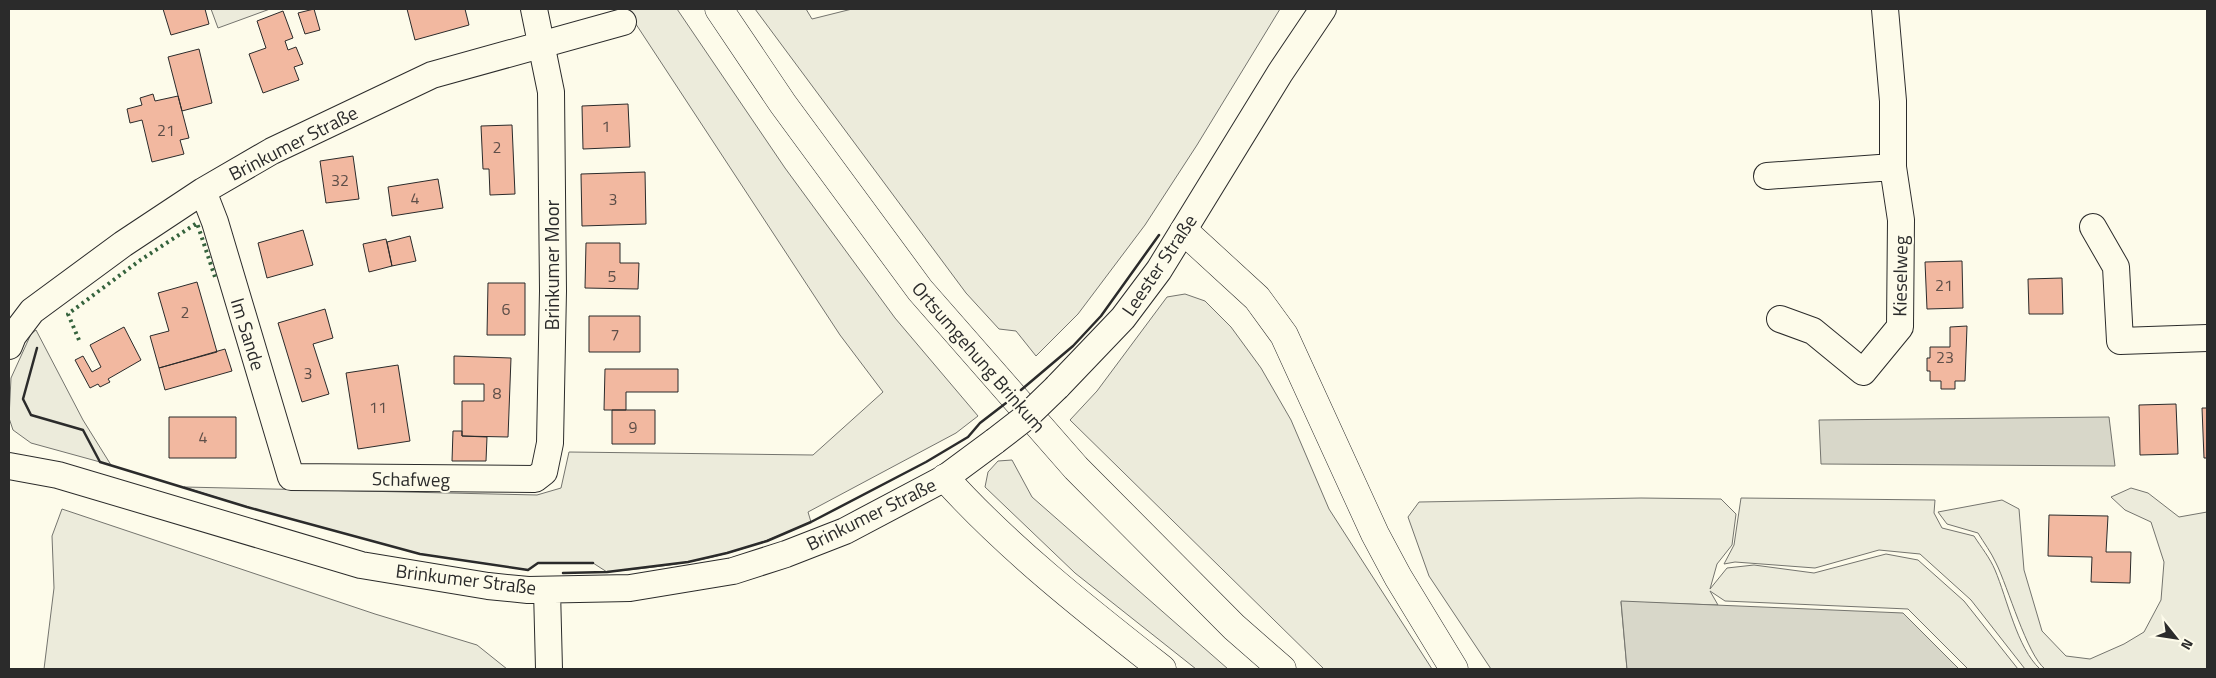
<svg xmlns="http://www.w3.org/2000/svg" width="2216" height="678" viewBox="0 0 2216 678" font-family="'Titillium Web',sans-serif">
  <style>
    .green { fill: #ecebdb; stroke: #74746e }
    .water { fill: #d8d7c9; stroke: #74746e }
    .building { fill: #f2b8a0; stroke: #2b2b2b }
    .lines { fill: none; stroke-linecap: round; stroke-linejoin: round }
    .minor-casing { stroke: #2b2b2b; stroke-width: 28 }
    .highway-casing { stroke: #2b2b2b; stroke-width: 29 }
    .minor { stroke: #fdfbea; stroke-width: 26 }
    .highway { stroke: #fdfbea; stroke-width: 28 }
    .minor-bridge-casing { stroke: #2b2b2b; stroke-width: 28; stroke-linecap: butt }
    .minor-bridge { stroke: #fdfbea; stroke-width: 26 }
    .hedge { stroke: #34623c; stroke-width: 4; stroke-dasharray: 2.5 4; stroke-linecap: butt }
    .wall { stroke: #2b2b2b; stroke-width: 2.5 }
    .labels { text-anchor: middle; stroke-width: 4; stroke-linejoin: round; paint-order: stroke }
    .number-label { font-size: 16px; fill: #5d4e48 }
    .street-label { font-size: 19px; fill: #2b2b2b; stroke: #fdfbea }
  </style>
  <rect width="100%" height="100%" fill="#fdfbea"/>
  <!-- green -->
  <path class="green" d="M 211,9 L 270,9 L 218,28 Z
    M 626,9 L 677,9 L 785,168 L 895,318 L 978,416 L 956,433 L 808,512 L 811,522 C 784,534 757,545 728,553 C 689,564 648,568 607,572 L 593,563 L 538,563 L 528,570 L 420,554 L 247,507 L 184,487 L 537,495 L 561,488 L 569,452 L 813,455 L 883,392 L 840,335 Z
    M 755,9 L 806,9 L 812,19 L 852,9 L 1280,9 L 1197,145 L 1145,225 L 1078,314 L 1036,356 L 1016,331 L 999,329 L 966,293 Z
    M 1185,294 L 1205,301 L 1231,327 L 1261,368 L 1291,420 L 1329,509 L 1432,669 L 1324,669 L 1070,420 L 1097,391 L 1167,297 Z
    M 36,330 L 83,420 L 111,465 L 31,443 L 13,430 L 9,418 L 11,378 L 31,334 Z
    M 1012,460 L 1032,497 L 1228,669 L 1196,669 L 1075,573 L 985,487 L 988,472 L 998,461 Z
    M 2131,488 L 2148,493 L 2179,517 L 2207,512 L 2207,669 L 2045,669 C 2027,655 2008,587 1996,563 C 1991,552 1984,543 1978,533 L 1947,524 L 1938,512 L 2002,500 L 2019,509 L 2024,570 L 2042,631 L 2066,656 L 2090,659 L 2124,644 L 2144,632 L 2161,600 L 2164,562 L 2151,522 L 2125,510 L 2111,497 Z
    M 1641,498 L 1721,499 L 1736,514 L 1732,545 L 1717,564 L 1710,589 L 1727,568 L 1754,565 L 1814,573 L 1886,554 L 1918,560 L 1964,601 L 2018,669 L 1968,669 L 1908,609 L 1725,601 L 1710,591 L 1718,605 L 1621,602 L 1627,669 L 1491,669 L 1429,576 L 1408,517 L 1419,502 Z
    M 1741,498 L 1935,500 L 1934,513 L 1942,528 L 1974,536 C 1981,547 1990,558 1995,570 C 2007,598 2017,648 2040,669 L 2025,669 L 1971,600 L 1920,554 L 1879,550 L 1815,568 L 1735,562 L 1724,564 L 1734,545 Z
    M 62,509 L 375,614 L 477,645 L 507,669 L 44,669 L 54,588 L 52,536 Z"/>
  <!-- water -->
  <path class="water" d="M 2109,417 L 2115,466 L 1821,464 L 1819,420 Z
    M 1621,601 L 1903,613 L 1959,669 L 1627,669 Z"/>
  <!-- building -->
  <path class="building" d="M 163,9 L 205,9 L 209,24 L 171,35 Z
    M 314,9 L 320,30 L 305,34 L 298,13 Z
    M 407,9 L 465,9 L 469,25 L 415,40 Z
    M 283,11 L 293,38 L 285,41 L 288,50 L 296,47 L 303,64 L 294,67 L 299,80 L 263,93 L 249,54 L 266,48 L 257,21 Z
    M 199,49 L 212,103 L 182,111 L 168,57 Z
    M 153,94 L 155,101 L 178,96 L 189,138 L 180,140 L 184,154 L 152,162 L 142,120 L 130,123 L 127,109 L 142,105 L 140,98 Z
    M 628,104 L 630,147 L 583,149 L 582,106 Z
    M 512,125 L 515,194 L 490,195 L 489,169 L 483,169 L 481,126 Z
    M 353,156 L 359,199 L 326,203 L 320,161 Z
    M 645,172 L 646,224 L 582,226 L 581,174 Z
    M 438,179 L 443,208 L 392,216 L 388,187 Z
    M 303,230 L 313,265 L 267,278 L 258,243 Z
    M 410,236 L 416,261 L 392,266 L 387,242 Z
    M 386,239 L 392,266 L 369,272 L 363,244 Z
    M 586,243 L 620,243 L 620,263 L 639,263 L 638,289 L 585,288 Z
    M 1962,261 L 1963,308 L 1927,309 L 1925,262 Z
    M 2062,278 L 2063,314 L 2029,314 L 2028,279 Z
    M 197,282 L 217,352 L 159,368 L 150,336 L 169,331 L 158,293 Z
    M 488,283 L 525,283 L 525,335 L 487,335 Z
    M 325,309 L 333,338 L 313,344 L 329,394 L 302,402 L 278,323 Z
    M 589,316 L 640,316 L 640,352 L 589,352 Z
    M 1967,326 L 1965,381 L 1955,381 L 1955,389 L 1941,389 L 1941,381 L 1930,381 L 1930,371 L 1927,371 L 1927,358 L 1930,358 L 1930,347 L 1950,347 L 1950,327 Z
    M 124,327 L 141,360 L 108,379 L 110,382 L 100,387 L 98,384 L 90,388 L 75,360 L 83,356 L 92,372 L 101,367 L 90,345 Z
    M 225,349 L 232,371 L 165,390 L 159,368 Z
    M 454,356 L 511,358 L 508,437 L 462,436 L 462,401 L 484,401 L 484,384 L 454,384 Z
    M 398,365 L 410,441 L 358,449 L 346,373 Z
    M 605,369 L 678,369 L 678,392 L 626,392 L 626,410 L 604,410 Z
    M 2176,404 L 2178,454 L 2140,455 L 2139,405 Z
    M 2202,408 L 2207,408 L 2207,458 L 2204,458 Z
    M 612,410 L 655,410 L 655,444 L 612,444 Z
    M 169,417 L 236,417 L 236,458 L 169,458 Z
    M 453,431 L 462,431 L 462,436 L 487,437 L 486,461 L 452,461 Z
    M 2049,515 L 2108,516 L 2106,552 L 2131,552 L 2130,583 L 2091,582 L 2092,557 L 2048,556 Z"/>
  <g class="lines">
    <!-- minor casing -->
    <g class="minor-casing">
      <path id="minor" d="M 1767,176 L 1893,167
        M 203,191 L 215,222 L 291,477 L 535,479 L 544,472 L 550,443 L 553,291 L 551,92 L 534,9
        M 2093,227 L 2116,267 L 2120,341 L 2207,338
        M 1780,319 L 1813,331 L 1863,372 L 1900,327 L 1901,220 L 1893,167 L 1893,101 L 1885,9
        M 9,346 L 13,336 L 32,311 L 123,244 L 203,191 L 272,151 L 432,75 L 623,22
        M 1057,387 L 1123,318 L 1159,270 L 1280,73 L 1323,9
        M 9,466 L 58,475 L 361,565 L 488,586 L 528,590 L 630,588 L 733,571 L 786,554 L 845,531 L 945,478 L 995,441
        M 547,590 L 549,669"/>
    </g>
    <!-- highway casing -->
    <g class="highway-casing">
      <path id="highway" d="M 719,9 L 783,104 L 920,290 L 1076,468 L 1234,627 L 1282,669
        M 1184,231 L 1257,298 L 1284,335 L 1375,534 L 1398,577 L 1454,669
        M 945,478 C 1009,549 1087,610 1162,669"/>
    </g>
    <!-- minor -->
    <use href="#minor" class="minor"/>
    <!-- highway -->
    <use href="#highway" class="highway"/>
    <!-- minor-bridge casing -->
    <g class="minor-bridge-casing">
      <path id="minor-bridge" d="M 995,441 L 1026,417 L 1057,387"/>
    </g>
    <!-- minor-bridge -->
    <use href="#minor-bridge" class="minor-bridge"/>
    <!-- hedge -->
    <path class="hedge" d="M 79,340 L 68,314 L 139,261 L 197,223 L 215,277"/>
    <!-- wall -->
    <path class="wall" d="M 37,348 L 23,399 L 31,415 L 83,430 L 100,462 L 247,507 L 420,554 L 528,570 L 538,563 L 593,563
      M 1021,390 L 1073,346 L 1101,316 L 1159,235
      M 563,573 L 607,572 L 688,562 L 727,553 L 767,541 L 811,522 L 926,462 L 968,437 L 980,423 L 1006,403"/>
  </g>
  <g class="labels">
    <!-- number labels -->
    <g class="number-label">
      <text x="606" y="132">1</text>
      <text x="166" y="136">21</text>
      <text x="497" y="153">2</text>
      <text x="340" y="186">32</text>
      <text x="415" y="204">4</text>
      <text x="613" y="205">3</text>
      <text x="612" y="282">5</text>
      <text x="1944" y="291">21</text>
      <text x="506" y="315">6</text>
      <text x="185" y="318">2</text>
      <text x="615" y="340">7</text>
      <text x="1945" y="363">23</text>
      <text x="308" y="379">3</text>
      <text x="497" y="399">8</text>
      <text x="378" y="413">11</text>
      <text x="633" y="433">9</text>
      <text x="203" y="443">4</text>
    </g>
    <!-- street labels -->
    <g class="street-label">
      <text transform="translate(293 143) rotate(-27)" y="7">Brinkumer Straße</text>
      <text transform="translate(552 265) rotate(-90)" y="7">Brinkumer Moor</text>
      <text transform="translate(1159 265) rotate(-56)" y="7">Leester Straße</text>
      <text transform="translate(1900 276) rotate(-89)" y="7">Kieselweg</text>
      <text transform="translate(248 334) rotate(73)" y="7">Im Sande</text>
      <text transform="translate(979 357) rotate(49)" y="7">Ortsumgehung Brinkum</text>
      <text transform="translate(411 479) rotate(1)" y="7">Schafweg</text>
      <text transform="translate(871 514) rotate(-26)" y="7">Brinkumer Straße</text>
      <text transform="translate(466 579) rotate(7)" y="7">Brinkumer Straße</text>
    </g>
  </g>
  <!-- border -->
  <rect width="2216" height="678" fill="none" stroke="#2b2b2b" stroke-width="20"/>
  <!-- north arrow -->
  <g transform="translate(2176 638) rotate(120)" stroke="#fdfbea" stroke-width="4" paint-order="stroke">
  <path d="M0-4L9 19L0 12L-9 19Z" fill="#2b2b2b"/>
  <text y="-8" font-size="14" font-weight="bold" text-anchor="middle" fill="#2b2b2b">N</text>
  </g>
</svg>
